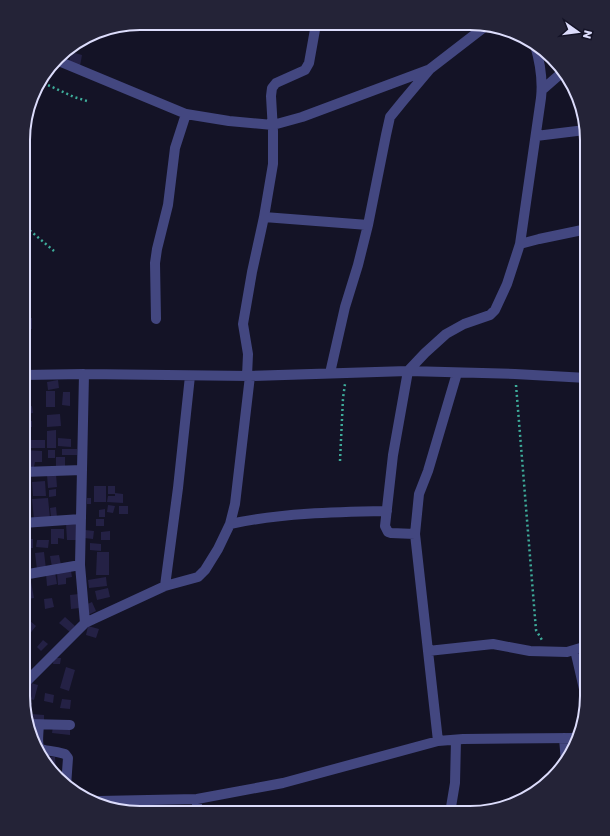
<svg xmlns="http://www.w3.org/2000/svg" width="610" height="836" viewBox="0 0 610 836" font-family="'Golos Text',sans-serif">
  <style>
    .building { fill: #242145 }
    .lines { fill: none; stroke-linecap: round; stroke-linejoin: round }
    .path { stroke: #3eac9a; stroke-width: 2.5; stroke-dasharray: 2 3; stroke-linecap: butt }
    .minor { stroke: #434780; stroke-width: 10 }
    .rim { fill: none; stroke: #dcdcfb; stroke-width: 2 }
  </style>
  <rect width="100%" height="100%" fill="#141326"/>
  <!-- building -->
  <path class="building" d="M 71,52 L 82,55 L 80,66 L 69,64 Z
    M 24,318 L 32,318 L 32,329 L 24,329 Z
    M 58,380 L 59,388 L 48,390 L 47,382 Z
    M 46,391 L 55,391 L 55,407 L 46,407 Z
    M 63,392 L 70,392 L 70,406 L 62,405 Z
    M 32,406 L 33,413 L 25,414 L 24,407 Z
    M 60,414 L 61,426 L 47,427 L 47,415 Z
    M 24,421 L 32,421 L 32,427 L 25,428 Z
    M 23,429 L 30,429 L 31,435 L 27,435 L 28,440 L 45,440 L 45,448 L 26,448 L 26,440 L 24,440 Z
    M 56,430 L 56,448 L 47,448 L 47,431 Z
    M 58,438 L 71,439 L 71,447 L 58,446 Z
    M 62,449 L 77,449 L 77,455 L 62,455 Z
    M 25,450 L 42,451 L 42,462 L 35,462 L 34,467 L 25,470 Z
    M 48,450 L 55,450 L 55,458 L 48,458 Z
    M 56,457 L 65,457 L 65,470 L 56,470 Z
    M 56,474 L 57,487 L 48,488 L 47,475 Z
    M 45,481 L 46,496 L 33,496 L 32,482 Z
    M 94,486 L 106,486 L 106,502 L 94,502 Z
    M 108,486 L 115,486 L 115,493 L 123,494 L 123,503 L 107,502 L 108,496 L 115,496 L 115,494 L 108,494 Z
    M 56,489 L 56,496 L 49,497 L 49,490 Z
    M 48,498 L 50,518 L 34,520 L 32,499 Z
    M 87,498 L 91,498 L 91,504 L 87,504 Z
    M 108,505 L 115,506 L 113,513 L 107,512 Z
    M 119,506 L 128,506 L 128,514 L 119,514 Z
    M 56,507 L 57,517 L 51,517 L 50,508 Z
    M 105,509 L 105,517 L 99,517 L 99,510 Z
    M 96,519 L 104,519 L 104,526 L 96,526 Z
    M 76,523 L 76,540 L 67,540 L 66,524 Z
    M 51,529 L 64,529 L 64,539 L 58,538 L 58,544 L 51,544 Z
    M 85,530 L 94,531 L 93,539 L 84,538 Z
    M 110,531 L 110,540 L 101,540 L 101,532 Z
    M 26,539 L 33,539 L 33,548 L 26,548 Z
    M 37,540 L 49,540 L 48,548 L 36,547 Z
    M 90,543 L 101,544 L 101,551 L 90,550 Z
    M 44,552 L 46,569 L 37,570 L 35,553 Z
    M 97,552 L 109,552 L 109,575 L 96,575 Z
    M 59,555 L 61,565 L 52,567 L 50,556 Z
    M 71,571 L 72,577 L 66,578 L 66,584 L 58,585 L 57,573 Z
    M 55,572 L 57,584 L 47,586 L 46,574 Z
    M 106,577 L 107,586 L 89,588 L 88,580 Z
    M 31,582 L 34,598 L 23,600 L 24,584 Z
    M 108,588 L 110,597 L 97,600 L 95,591 Z
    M 79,594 L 80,608 L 71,609 L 70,595 Z
    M 52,598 L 54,607 L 45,609 L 44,599 Z
    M 92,602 L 96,611 L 88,615 L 85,605 Z
    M 23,615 L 36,626 L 28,636 L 23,631 Z
    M 65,617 L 75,626 L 70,632 L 59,623 Z
    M 88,626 L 99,629 L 96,638 L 86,635 Z
    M 43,640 L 48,644 L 41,651 L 37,647 Z
    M 54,658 L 61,658 L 60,664 L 53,664 Z
    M 66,667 L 75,670 L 69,691 L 60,688 Z
    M 31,683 L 38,685 L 34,700 L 27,698 Z
    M 45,693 L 54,695 L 53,703 L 44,701 Z
    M 62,699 L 71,700 L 70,709 L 60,708 Z
    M 25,700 L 32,703 L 30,708 L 25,706 Z
    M 31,714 L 44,715 L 44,723 L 31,722 Z
    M 53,726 L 70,728 L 70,735 L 52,733 Z
    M 43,757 L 55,757 L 56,773 Z"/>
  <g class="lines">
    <!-- path -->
    <path class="path" d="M 39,81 L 74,97 L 87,101
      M 24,217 L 27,228 L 54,251
      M 516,385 L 536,630 L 542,640
      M 340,461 L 343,398 L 345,384"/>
    <!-- minor -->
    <path class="minor" d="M 56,60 L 186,114 L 229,121 L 273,125 L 302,117 L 428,70
      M 542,90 L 558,76 L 563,74
      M 536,136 L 585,130
      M 264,217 L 368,225
      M 520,244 L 539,239 L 587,229
      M 156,319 L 155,263 L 157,249 L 168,205 L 175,148 L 186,114
      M 330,373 L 345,307 L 358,265 L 368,225 L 386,135 L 390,117 L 403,101 L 430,69 L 487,25
      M 24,375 L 84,374 L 250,376 L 408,371 L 515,374 L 587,378
      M 247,376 L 248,354 L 243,324 L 252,272 L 264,217 L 273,164 L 273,131 L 271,96 L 272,88 L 276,83 L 305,70 L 309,63 L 316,24
      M 23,472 L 82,470
      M 23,523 L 81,519
      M 230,524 C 281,513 335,512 387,511
      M 415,534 L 391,533 L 388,532 L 385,526 L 393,455 L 408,371 L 425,353 L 446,334 L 464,324 L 490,315 L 495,310 L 507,284 L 520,244 L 541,98 C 543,80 540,62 535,45
      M 23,575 L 80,565
      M 165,586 L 178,488 L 190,376
      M 85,623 L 165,586 L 198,577 L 205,570 L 218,549 L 230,524 L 235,504 L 250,376
      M 575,650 L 587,702
      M 428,651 L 493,644 L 530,651 L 567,652 L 587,646
      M 23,687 L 25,683 L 85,623 L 80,565 L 84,374
      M 29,724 L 70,725
      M 39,725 C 36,758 39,746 65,754 L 68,758 L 66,786
      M 564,738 L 566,762
      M 438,741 L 415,534 L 419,494 L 428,471 L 457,373
      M 197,799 L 197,812
      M 99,801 L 197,799 L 283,783 L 438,741 L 463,739 L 575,738
      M 450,813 L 455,783 L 456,740"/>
  </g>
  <!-- crop -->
  <path d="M0 0H610V836H0ZM140 30H470A110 110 0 0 1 580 140V696A110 110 0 0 1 470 806H140A110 110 0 0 1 30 696V140A110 110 0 0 1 140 30Z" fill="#242337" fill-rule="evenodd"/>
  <path class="rim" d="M140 30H470A110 110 0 0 1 580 140V696A110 110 0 0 1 470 806H140A110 110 0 0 1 30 696V140A110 110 0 0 1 140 30Z"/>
  <!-- north arrow -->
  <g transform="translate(578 32) rotate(104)" stroke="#141326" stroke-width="3" paint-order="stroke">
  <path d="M0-3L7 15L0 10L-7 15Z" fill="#dcdcfb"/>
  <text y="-6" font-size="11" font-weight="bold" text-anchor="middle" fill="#dcdcfb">N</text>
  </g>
</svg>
